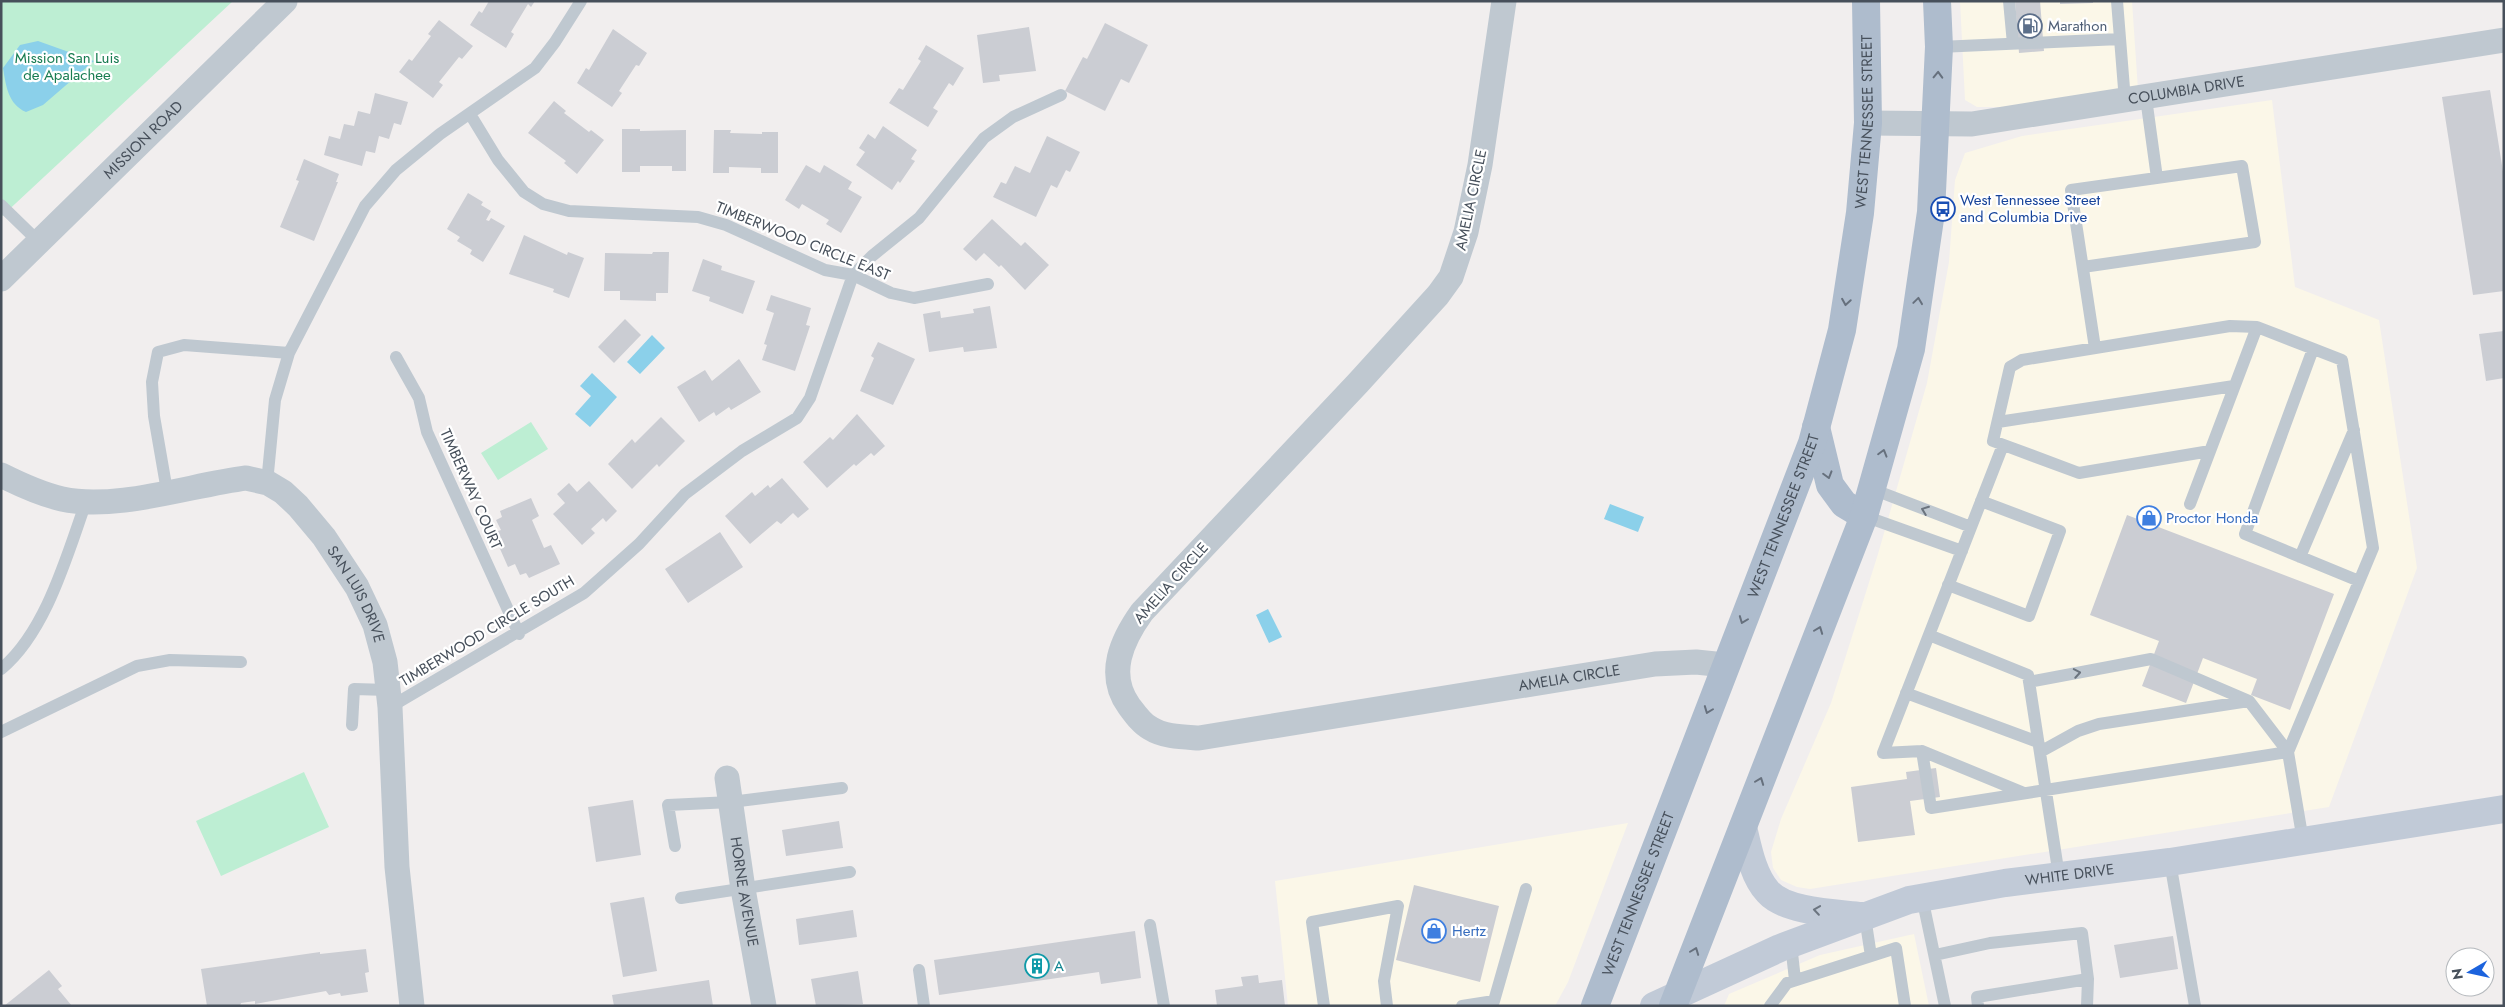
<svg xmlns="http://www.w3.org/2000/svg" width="2505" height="1007" viewBox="0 0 2505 1007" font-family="Jost,sans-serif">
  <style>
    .commercial { fill: #fbf7e8 }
    .green { fill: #bdeed3 }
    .water { fill: #8bd0ea }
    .building { fill: #cbcdd3 }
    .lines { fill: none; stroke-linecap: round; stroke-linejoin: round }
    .lane { stroke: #bfc8d0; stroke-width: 12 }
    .street { stroke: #bfc8d0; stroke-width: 25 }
    .secondary { stroke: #c1cad7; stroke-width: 28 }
    .primary { stroke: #aebccd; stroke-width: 28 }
    .oneway { stroke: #66707d }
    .oneway2 { stroke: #6b747e }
    .oneway3 { stroke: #6c7580 }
    .labels { text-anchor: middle; stroke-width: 4.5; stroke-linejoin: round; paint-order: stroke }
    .service-label { font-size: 15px; fill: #4e5e75; stroke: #fff; text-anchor: start }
    .park-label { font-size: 15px; fill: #187c51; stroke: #fff }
    .street-label { font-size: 15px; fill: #47505b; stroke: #fff }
    .transit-label { font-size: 15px; fill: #164399; stroke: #fff; text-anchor: start }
    .shop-label { font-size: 15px; fill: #366cbe; stroke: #fff; text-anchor: start }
    .culture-label { font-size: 15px; fill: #0d838f; stroke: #fff; text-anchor: start }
  </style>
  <rect width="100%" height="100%" fill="#f1eeee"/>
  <!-- commercial -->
  <path class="commercial" d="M 1960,1 L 2132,1 L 2138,90 L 2020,107 L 1977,107 L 1965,100 Z
    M 2272,100 L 2295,287 L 2379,320 L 2417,568 L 2329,807 L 1810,889 L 1797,887 L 1781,880 L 1773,868 L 1771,852 L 1781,819 L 1831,703 L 1878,554 L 1927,383 L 1949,262 L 1955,180 L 1965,153 L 2022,136 Z
    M 1628,823 L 1568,982 L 1555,1006 L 1288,1006 L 1275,881 Z
    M 1914,934 L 1929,1006 L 1724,1006 L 1729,994 L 1820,955 Z"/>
  <!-- green -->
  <path class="green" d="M 1,1 L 233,1 L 1,217 Z
    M 531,422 L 548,449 L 498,480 L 481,453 Z
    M 304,772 L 329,827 L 221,876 L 196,821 Z"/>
  <!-- water -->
  <path class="water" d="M 38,41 L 94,61 L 43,105 L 26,112 C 8,104 6,86 3,68 L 20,45 Z
    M 652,335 L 665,348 L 640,374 L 627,362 Z
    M 592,373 L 617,397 L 590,427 L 575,414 L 591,396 L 580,386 Z
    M 1610,504 L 1644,517 L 1638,532 L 1604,519 Z
    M 1268,609 L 1282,637 L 1269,643 L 1256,615 Z"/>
  <!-- building -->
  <path class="building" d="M 489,1 L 535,1 L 531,7 L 528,4 L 511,32 L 514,34 L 506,48 L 470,25 L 479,11 L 482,13 Z
    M 2015,1 L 2040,1 L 2044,51 L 2019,53 Z
    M 2060,1 L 2093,1 L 2093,3 L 2060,4 Z
    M 439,20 L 473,46 L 462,59 L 459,57 L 439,82 L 443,85 L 433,98 L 399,72 L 409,59 L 412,61 L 431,36 L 428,34 Z
    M 1105,23 L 1148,45 L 1129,83 L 1121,79 L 1105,111 L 1065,91 L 1083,57 L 1087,59 Z
    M 1029,27 L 1036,71 L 999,75 L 1000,81 L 983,83 L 977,35 Z
    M 613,29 L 647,53 L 639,66 L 636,65 L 619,91 L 622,93 L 612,107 L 577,83 L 586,68 L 589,70 Z
    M 926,45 L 964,68 L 953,86 L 949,83 L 933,108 L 938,111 L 928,127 L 889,103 L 899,88 L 903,90 L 921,61 L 918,59 Z
    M 2490,90 L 2504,178 L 2504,291 L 2473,295 L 2442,97 Z
    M 375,93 L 408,102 L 401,125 L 394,123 L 389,139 L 379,136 L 375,153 L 366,151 L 362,166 L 324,155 L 329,136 L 340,139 L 344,124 L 354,126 L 358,111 L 370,114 Z
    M 554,101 L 566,111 L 564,113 L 589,132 L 591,130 L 604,140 L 577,174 L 564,163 L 566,161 L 528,133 Z
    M 883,126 L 917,150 L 911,159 L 915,161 L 900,183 L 898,181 L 892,190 L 856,165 L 865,152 L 859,148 L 868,134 L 875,139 Z
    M 622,129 L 640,129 L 640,131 L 686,130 L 686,171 L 672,171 L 672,166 L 640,166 L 640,172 L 622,172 Z
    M 714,130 L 731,130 L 730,133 L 762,134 L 762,132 L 778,132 L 778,173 L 761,173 L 761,168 L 729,167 L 729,173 L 713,173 Z
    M 1047,136 L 1080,152 L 1070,172 L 1066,170 L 1057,188 L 1051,185 L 1036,217 L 993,197 L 1001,182 L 1006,184 L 1015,166 L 1030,173 Z
    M 304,159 L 339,174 L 336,182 L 338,182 L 314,241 L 280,227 L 299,181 L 296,180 Z
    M 806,165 L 820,173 L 824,165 L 852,182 L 848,189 L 862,197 L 841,233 L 826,224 L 829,220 L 802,204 L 799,209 L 785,200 Z
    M 468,193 L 483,202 L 481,205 L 491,211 L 486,220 L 489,221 L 491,218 L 505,226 L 483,262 L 470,254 L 472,250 L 457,241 L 460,237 L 447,229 Z
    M 992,219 L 1021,246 L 1025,242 L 1049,265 L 1025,290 L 1001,265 L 999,267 L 984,253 L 976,261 L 963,249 Z
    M 524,235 L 567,255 L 568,252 L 584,258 L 569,298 L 553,292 L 554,289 L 509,274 Z
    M 653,252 L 669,252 L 668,293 L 656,293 L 656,301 L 620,300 L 620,291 L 604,291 L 605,253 L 652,254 Z
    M 703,259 L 722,266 L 721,270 L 755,281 L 743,314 L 709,301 L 710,297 L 692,291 Z
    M 771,295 L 811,308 L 806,325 L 810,326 L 795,371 L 762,360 L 767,345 L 764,344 L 774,313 L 766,310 Z
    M 990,306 L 997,348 L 964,352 L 963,347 L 929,352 L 923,314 L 940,311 L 941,318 L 974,313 L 973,309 Z
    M 625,319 L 641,335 L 614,363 L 598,347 Z
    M 2504,331 L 2504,378 L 2486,381 L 2479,334 Z
    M 878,342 L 915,359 L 893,405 L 860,391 L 874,358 L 871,356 Z
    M 739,359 L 761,392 L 731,410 L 729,407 L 716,416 L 714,412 L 699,422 L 677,387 L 705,370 L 712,381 Z
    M 857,414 L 885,446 L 874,456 L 871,453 L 856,466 L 854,464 L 827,488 L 803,462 L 830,437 L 833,440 Z
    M 661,417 L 685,441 L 659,467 L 657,464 L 632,489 L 608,464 L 632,439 L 635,443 Z
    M 782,478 L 809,509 L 798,518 L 793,513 L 781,524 L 777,521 L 750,544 L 725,516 L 752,492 L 755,496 L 768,485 L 770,488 Z
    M 589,481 L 617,511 L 606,522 L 603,518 L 591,529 L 595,533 L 582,545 L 553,514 L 565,503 L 557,494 L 569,483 L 577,492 Z
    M 531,498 L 539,516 L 532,520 L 544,548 L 551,545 L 560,564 L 529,578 L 526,573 L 520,575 L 515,564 L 508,567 L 493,533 L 501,530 L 496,520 L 502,517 L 500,511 Z
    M 2127,515 L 2334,594 L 2290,710 L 2251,695 L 2257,679 L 2203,658 L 2186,703 L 2142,686 L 2159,641 L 2090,615 Z
    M 720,532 L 743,567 L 688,603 L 665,569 Z
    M 1936,768 L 1940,797 L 1910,801 L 1915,835 L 1858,842 L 1851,787 L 1907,779 L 1906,772 Z
    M 633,800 L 641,855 L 596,862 L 588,807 Z
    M 839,821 L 843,848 L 786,856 L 782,830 Z
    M 1414,885 L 1499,906 L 1480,982 L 1396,960 Z
    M 644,897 L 657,971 L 623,977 L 610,903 Z
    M 853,910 L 857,937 L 799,945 L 796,919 Z
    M 1135,931 L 1141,978 L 1101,984 L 1099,972 L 939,995 L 934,960 Z
    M 2173,936 L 2178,969 L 2120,978 L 2114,945 Z
    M 366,949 L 369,972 L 365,973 L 368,992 L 341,996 L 340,993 L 329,995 L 326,991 L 255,1004 L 255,1001 L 241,1003 L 240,1006 L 207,1006 L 201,969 L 320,952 L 320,954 Z
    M 49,970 L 62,986 L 58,989 L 72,1006 L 4,1006 Z
    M 858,971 L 863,1004 L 816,1006 L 811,979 Z
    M 1258,975 L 1259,983 L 1282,980 L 1285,1006 L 1217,1006 L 1215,990 L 1243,986 L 1241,977 Z
    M 709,980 L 713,1006 L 614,1006 L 612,995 Z"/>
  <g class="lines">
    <!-- lane -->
    <path class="lane" d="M 2009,1 L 2013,44
      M 2117,1 L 2125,101
      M 1939,47 L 2120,39
      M 2146,98 L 2157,178
      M 470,114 L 498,160 L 524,192 L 543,204 L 569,211 L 698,217 L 726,225 L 825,270 L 853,275 L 891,293 L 914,298 L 988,284
      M 1,205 L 39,242
      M 2083,267 L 2255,242 L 2242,166 L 2071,190 L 2095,348
      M 2313,349 L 2245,534 L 2359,581
      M 396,357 L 419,398 L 427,432 L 519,634
      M 1998,422 L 2234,386
      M 2003,445 L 1883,753 L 1922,751 L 2024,793
      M 267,483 L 275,400 L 289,353 L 365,206 L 396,170 L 440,134 L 535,68 L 555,42 L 581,1
      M 1872,489 L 1971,527
      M 167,491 L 154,416 L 152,382 L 158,352 L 184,345 L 289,353
      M 2190,504 L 2257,327
      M 1864,516 L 1962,551
      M 2300,557 L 2354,430
      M 1948,585 L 2029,616 L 2060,531 L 1981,501
      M 1929,635 L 2028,675 L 2059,876
      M 1,669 C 46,632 67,555 86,502
      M 2029,682 L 2151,659 L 2249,701 L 2288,752 L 2303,841
      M 1906,693 L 2038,742
      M 390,707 L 584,593 L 639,544 L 685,494 L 742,451 L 797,418 L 810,398 L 853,275 L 872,256 L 919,218 L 984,138 L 1013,117 L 1061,95
      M 352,725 L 354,689 L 388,690
      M 1,732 L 137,666 L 170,660 L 241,662
      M 1922,751 L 1931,808 L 2288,752 L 2373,548 L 2342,360 L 2257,327 L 2230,326 L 2022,360 L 2010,367 L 1993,441 L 2079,473 L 2210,451
      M 2040,752 L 2078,731 L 2099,724 L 2249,701
      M 675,846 L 668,805 L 731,802 L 842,788
      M 2170,862 L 2195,1006
      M 1922,897 L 1945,1006
      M 681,898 L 850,872
      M 1865,917 L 1871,956
      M 1150,925 L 1164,1006
      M 1791,944 L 1795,980
      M 1935,955 L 1990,943 L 2082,933 L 2088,979 L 2087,1006
      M 919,970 L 924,1006
      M 1324,1006 L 1312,922 L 1398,906 L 1384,981 L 1387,1006
      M 1462,1006 L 1494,1001 L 1526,889
      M 1770,1006 L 1787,983 L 1896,948 L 1905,1006
      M 1978,1006 L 1977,997 L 2088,979"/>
    <!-- street -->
    <g class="street">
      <path id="s1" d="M 1504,1 L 1480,165 L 1466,232 L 1451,277 L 1438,295 L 1358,383 L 1142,612 C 1122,640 1106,674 1129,706 C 1135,714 1142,724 1150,728 C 1164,737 1183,737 1199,738 L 1655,664 L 1696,662 L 1725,665"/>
      <path id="s2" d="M 1868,123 L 1972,124 L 2504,40"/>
      <path id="s3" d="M 1,279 L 285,1"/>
      <path id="s4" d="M 1,475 C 21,485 40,494 62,499 C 116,511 191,485 246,478 L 268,483 L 283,492 L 298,506 L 324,537 L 357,587 L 375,625 L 385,662 L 390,707 L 397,867 L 412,1006"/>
      <path id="s5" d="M 727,778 L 743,889 L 764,1006"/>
    </g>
    <!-- secondary -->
    <g class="secondary">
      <path d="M 1743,827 C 1748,848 1753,876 1768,892 C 1786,912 1836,913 1861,916"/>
      <path id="s6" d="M 1654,1006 L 1780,948 L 1909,900 L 2005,883 L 2170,862 L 2504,809"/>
    </g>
    <!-- primary -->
    <g class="primary">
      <path d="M 1816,427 L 1830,485 L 1844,504 L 1864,516"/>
      <path id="s7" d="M 1595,1006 L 1812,443 L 1842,330 L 1860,213 L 1868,123 L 1866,1"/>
      <path d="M 1673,1006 L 1864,516 L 1911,349 L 1931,212 L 1939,47 L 1937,1"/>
    </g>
  </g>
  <!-- one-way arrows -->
  <defs><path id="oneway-chevron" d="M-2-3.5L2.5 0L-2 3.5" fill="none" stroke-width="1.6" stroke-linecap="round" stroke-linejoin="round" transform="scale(1.25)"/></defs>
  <g class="oneway">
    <use href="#oneway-chevron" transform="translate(1938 75) rotate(-88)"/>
    <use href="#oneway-chevron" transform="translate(1918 301) rotate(-82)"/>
    <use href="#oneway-chevron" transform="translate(1846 302) rotate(99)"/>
    <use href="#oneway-chevron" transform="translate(1883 453) rotate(-74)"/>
    <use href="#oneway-chevron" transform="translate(1828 475) rotate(74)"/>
    <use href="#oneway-chevron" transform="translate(1743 620) rotate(111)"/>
    <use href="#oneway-chevron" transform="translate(1819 630) rotate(-69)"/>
    <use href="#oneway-chevron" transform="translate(1708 710) rotate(111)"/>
    <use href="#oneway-chevron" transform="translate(1760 781) rotate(-69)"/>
    <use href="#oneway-chevron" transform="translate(1695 951) rotate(-69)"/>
  </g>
  <g class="oneway2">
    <use href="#oneway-chevron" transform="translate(1925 510) rotate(-159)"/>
    <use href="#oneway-chevron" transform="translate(2077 673) rotate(-10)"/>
  </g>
  <use class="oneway3" href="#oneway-chevron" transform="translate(1817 910) rotate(-172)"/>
  <!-- icons -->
  <defs>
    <g id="fuel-ring" transform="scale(1.25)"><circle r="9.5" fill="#fff" stroke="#5c6f8a" stroke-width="1.5"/><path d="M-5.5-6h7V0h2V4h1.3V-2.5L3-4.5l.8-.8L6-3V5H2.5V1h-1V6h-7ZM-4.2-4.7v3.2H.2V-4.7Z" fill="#5c6f8a"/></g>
    <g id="bus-ring" transform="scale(1.25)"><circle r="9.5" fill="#fff" stroke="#1a4fb4" stroke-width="1.5"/><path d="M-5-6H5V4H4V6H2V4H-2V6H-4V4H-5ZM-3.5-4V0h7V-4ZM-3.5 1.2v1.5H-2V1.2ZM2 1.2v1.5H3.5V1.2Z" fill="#1a4fb4"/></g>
    <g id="shop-ring" transform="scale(1.25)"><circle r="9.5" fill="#fff" stroke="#3f7fe0" stroke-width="1.5"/><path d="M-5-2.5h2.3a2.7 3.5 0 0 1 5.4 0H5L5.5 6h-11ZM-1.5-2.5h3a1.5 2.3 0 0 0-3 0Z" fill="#3f7fe0"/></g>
    <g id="building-ring" transform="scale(1.25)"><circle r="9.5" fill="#fff" stroke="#0f9aa8" stroke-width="1.5"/><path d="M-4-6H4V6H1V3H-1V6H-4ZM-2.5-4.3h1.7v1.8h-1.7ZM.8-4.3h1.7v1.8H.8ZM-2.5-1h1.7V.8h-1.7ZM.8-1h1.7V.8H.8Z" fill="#0f9aa8"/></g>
  </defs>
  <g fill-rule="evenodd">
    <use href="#fuel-ring" x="2030" y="26"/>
    <use href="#bus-ring" x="1943" y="209"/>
    <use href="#shop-ring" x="2149" y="518"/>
    <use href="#shop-ring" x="1434" y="931"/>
    <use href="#building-ring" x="1037" y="966"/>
  </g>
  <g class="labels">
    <!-- service labels -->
    <g class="service-label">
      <text x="2048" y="31">Marathon</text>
    </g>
    <!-- park labels -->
    <g class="park-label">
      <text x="67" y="63">Mission San Luis<tspan x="67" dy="17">de Apalachee</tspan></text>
    </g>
    <!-- street labels -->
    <g class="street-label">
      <text dy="5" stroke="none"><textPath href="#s2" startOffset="321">COLUMBIA DRIVE</textPath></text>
      <text dy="5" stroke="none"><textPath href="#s7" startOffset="930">WEST TENNESSEE STREET</textPath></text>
      <text dy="5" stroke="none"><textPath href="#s3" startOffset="199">MISSION ROAD</textPath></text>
      <text transform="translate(1471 200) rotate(-78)" y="5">AMELIA CIRCLE</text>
      <text transform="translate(803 241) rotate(22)" y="5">TIMBERWOOD CIRCLE EAST</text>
      <text transform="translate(471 489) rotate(66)" y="5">TIMBERWAY COURT</text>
      <text dy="5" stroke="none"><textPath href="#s7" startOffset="525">WEST TENNESSEE STREET</textPath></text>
      <text transform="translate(1171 583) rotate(-48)" y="5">AMELIA CIRCLE</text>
      <text dy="5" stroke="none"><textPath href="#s4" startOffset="419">SAN LUIS DRIVE</textPath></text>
      <text transform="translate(487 631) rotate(-31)" y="5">TIMBERWOOD CIRCLE SOUTH</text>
      <text dy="5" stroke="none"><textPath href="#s1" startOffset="1296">AMELIA CIRCLE</textPath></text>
      <text dy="5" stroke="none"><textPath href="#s6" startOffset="439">WHITE DRIVE</textPath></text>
      <text dy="5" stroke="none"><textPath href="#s5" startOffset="115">HORNE AVENUE</textPath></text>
      <text dy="5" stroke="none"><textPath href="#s7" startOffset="120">WEST TENNESSEE STREET</textPath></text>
    </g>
    <!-- transit labels -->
    <g class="transit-label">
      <text x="1960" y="205">West Tennessee Street<tspan x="1960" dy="17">and Columbia Drive</tspan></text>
    </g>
    <!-- shop labels -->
    <g class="shop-label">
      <text x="2166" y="523">Proctor Honda</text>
      <text x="1452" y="936">Hertz</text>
    </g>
    <!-- culture labels -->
    <g class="culture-label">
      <text x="1054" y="971">A</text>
    </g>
  </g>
  <!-- border -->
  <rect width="2505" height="1007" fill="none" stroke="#47505b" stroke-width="5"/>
  <!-- north arrow -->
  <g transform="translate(2470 972) rotate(261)"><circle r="24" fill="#ffffff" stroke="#b5b9bd"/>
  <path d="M0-4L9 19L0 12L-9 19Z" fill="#1c63dd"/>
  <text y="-8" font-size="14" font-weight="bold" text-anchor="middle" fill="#47505b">N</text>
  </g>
</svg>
